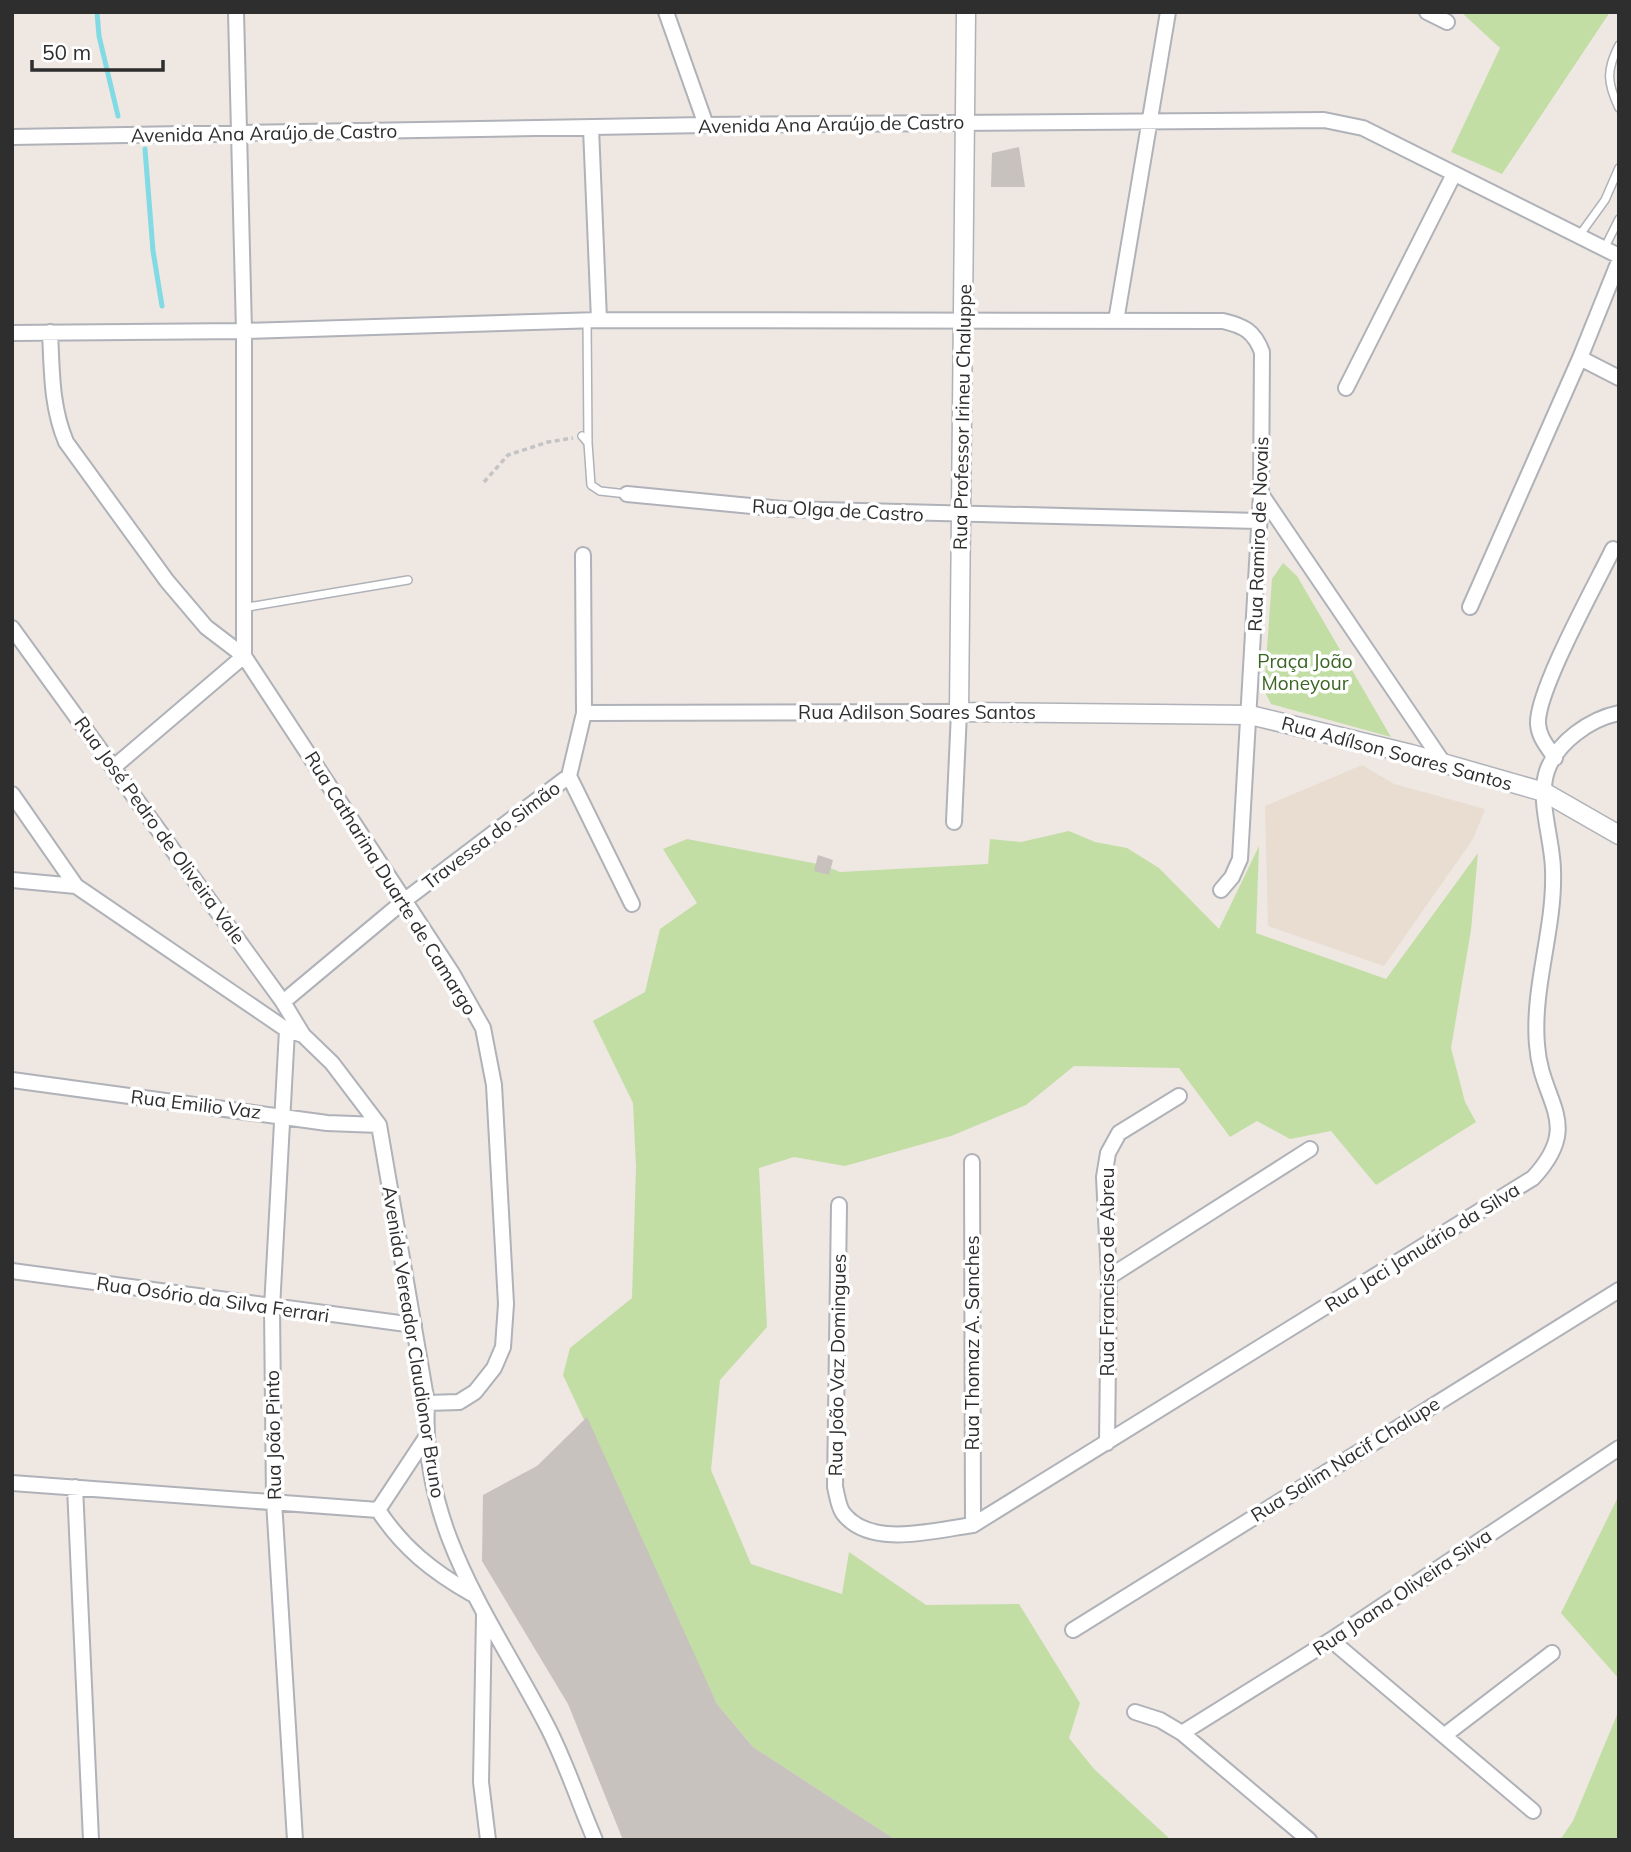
<svg xmlns="http://www.w3.org/2000/svg" width="1631" height="1852" viewBox="0 0 1631 1852" font-family="Mulish,sans-serif">
  <style>
    .education { fill: #e9ddd1 }
    .green { fill: #c2dea5 }
    .lines { fill: none; stroke-linecap: round; stroke-linejoin: round }
    .stream { stroke: #81dae4; stroke-width: 5 }
    .building { fill: #c7c2bd }
    .service-casing { stroke: #afb2b8; stroke-width: 10 }
    .minor-casing { stroke: #afb2b8; stroke-width: 18 }
    .tertiary-casing { stroke: #afb2b8; stroke-width: 21 }
    .path { stroke: #c4c4c4; stroke-width: 3.5; stroke-dasharray: 5 3.5; stroke-linecap: butt }
    .service { stroke: #fff; stroke-width: 7 }
    .minor { stroke: #fff; stroke-width: 14 }
    .tertiary { stroke: #fff; stroke-width: 18 }
    .labels { text-anchor: middle; stroke-width: 7; stroke-linejoin: round; paint-order: stroke }
    .street-label { font-size: 19px; fill: #2e2e2e; stroke: #fff }
    .park-label { font-size: 19px; fill: #3c6623; stroke: #fff }
  </style>
  <rect width="100%" height="100%" fill="#eee7e2"/>
  <!-- education -->
  <path class="education" d="M 1362,765 L 1394,784 L 1485,809 L 1473,839 L 1384,966 L 1268,926 L 1265,806 Z"/>
  <!-- green -->
  <path class="green" d="M 1461,12 L 1610,12 L 1502,174 L 1451,152 L 1500,48 Z
    M 1283,563 L 1297,576 L 1391,737 L 1271,704 L 1264,690 L 1272,579 Z
    M 1069,831 L 1095,842 L 1127,848 L 1159,868 L 1219,929 L 1259,846 L 1256,933 L 1386,979 L 1478,853 L 1471,930 L 1451,1048 L 1465,1102 L 1476,1122 L 1376,1185 L 1331,1131 L 1290,1139 L 1257,1121 L 1230,1137 L 1179,1068 L 1074,1066 L 1026,1105 L 951,1136 L 845,1166 L 794,1157 L 759,1168 L 767,1327 L 720,1380 L 711,1470 L 751,1564 L 842,1594 L 849,1552 L 926,1605 L 1019,1604 L 1080,1703 L 1069,1738 L 1094,1769 L 1171,1840 L 896,1840 L 753,1747 L 717,1704 L 563,1375 L 570,1348 L 632,1298 L 636,1167 L 633,1103 L 593,1021 L 645,992 L 660,929 L 697,903 L 663,849 L 687,839 L 823,865 L 840,872 L 988,864 L 990,839 L 1021,842 Z
    M 1619,1495 L 1619,1679 L 1561,1613 Z
    M 1619,1710 L 1619,1840 L 1560,1840 L 1573,1821 Z"/>
  <g class="lines">
    <!-- stream -->
    <path class="stream" d="M 97,12 L 99,36 L 118,116
      M 145,149 L 153,251 L 162,306"/>
  </g>
  <!-- building -->
  <path class="building" d="M 1019,147 L 1025,187 L 991,187 L 992,153 Z
    M 818,855 L 833,860 L 829,875 L 814,871 Z
    M 587,1417 L 717,1704 L 753,1747 L 896,1840 L 623,1840 L 568,1704 L 482,1561 L 483,1495 L 537,1466 Z"/>
  <g class="lines">
    <!-- service casing -->
    <g class="service-casing">
      <path id="service" d="M 1619,45 C 1606,70 1607,83 1619,108
        M 1579,236 L 1605,200 L 1619,168
        M 1604,249 L 1619,219
        M 587,321 L 588,443
        M 582,436 L 588,443 L 591,485 L 600,491 L 627,494
        M 242,608 L 408,580"/>
    </g>
    <!-- minor casing -->
    <g class="minor-casing">
      <path id="minor" d="M 236,12 L 244,331 L 244,656 L 452,973 L 483,1028 L 494,1085 L 506,1304 L 503,1347 L 494,1368 L 475,1392 L 459,1402 L 427,1403
        M 666,12 L 706,125
        M 1427,12 L 1447,22
        M 591,128 L 599,320
        M 12,137 L 706,125 L 1324,120 L 1363,128 L 1619,256
        M 1116,321 L 1168,12
        M 50,332 C 52,371 51,406 66,442 L 167,581 L 206,627 L 244,656
        M 12,333 L 244,331 L 599,320 L 1223,321 C 1244,326 1254,331 1262,352 L 1261,494 L 1240,859 L 1232,877 L 1221,890
        M 1580,358 L 1619,378
        M 1346,388 L 1454,174
        M 627,494 L 783,509 L 1259,521
        M 1261,494 L 1444,764
        M 583,555 L 584,713 L 569,776 L 632,904
        M 1470,607 L 1580,358 L 1619,261
        M 12,628 L 283,1002 L 303,1035
        M 584,713 L 959,712 L 954,822
        M 1555,758 C 1548,747 1539,738 1538,724 C 1536,692 1596,584 1613,549
        M 115,766 L 244,656
        M 12,794 L 76,886 L 287,1030 L 303,1035 L 332,1063 L 379,1125 L 427,1403 C 420,1528 490,1617 545,1722 C 565,1759 578,1801 595,1840
        M 12,880 L 76,886
        M 283,1002 L 405,900 L 569,776
        M 287,1030 L 272,1308 L 274,1501 L 295,1840
        M 12,1080 L 327,1123 L 379,1125
        M 972,1162 L 973,1525
        M 839,1205 L 835,1487 C 837,1494 838,1506 843,1513 C 870,1549 935,1530 973,1525 L 1533,1178 C 1584,1123 1541,1103 1537,1045 C 1532,987 1555,929 1553,871 C 1553,840 1537,801 1547,771 C 1557,742 1590,719 1619,713
        M 12,1271 L 414,1325
        M 1109,1277 L 1310,1149
        M 1107,1443 L 1109,1277 L 1104,1177 L 1108,1153 L 1119,1133 L 1179,1096
        M 12,1483 L 378,1510 C 403,1548 432,1571 472,1594
        M 75,1487 L 91,1840
        M 378,1510 L 425,1439
        M 484,1615 L 481,1782 L 488,1840
        M 1073,1630 L 1619,1290
        M 1331,1640 L 1533,1811
        M 1135,1712 L 1160,1720 L 1182,1733 L 1309,1840
        M 1182,1733 L 1331,1640 L 1619,1448
        M 1445,1735 L 1552,1653"/>
    </g>
    <!-- tertiary casing -->
    <g class="tertiary-casing">
      <path id="tertiary" d="M 966,12 L 959,712 L 1250,715 L 1411,754 L 1544,792 L 1619,835"/>
    </g>
    <!-- path -->
    <path class="path" d="M 484,482 L 508,455 L 548,442 L 573,438"/>
    <!-- service -->
    <use href="#service" class="service"/>
    <!-- minor -->
    <use href="#minor" class="minor"/>
    <!-- tertiary -->
    <use href="#tertiary" class="tertiary"/>
  </g>
  <g class="labels">
    <!-- street labels -->
    <g class="street-label">
      <text transform="translate(831 124) rotate(-1)" y="7">Avenida Ana Araújo de Castro</text>
      <text transform="translate(264 133) rotate(-1)" y="7">Avenida Ana Araújo de Castro</text>
      <text transform="translate(962 417) rotate(-89)" y="7">Rua Professor Irineu Chaluppe</text>
      <text transform="translate(838 510) rotate(3)" y="7">Rua Olga de Castro</text>
      <text transform="translate(1258 534) rotate(-88)" y="7">Rua Ramiro de Novais</text>
      <text x="917" y="719">Rua Adilson Soares Santos</text>
      <text transform="translate(1397 753) rotate(15)" y="7">Rua Adílson Soares Santos</text>
      <text transform="translate(160 830) rotate(54)" y="7">Rua José Pedro de Oliveira Vale</text>
      <text transform="translate(491 835) rotate(-37)" y="7">Travessa do Simão</text>
      <text transform="translate(391 883) rotate(58)" y="7">Rua Catharina Duarte de Camargo</text>
      <text transform="translate(196 1104) rotate(7)" y="7">Rua Emilio Vaz</text>
      <text transform="translate(1422 1247) rotate(-32)" y="7">Rua Jaci Januário da Silva</text>
      <text transform="translate(1107 1272) rotate(-90)" y="7">Rua Francisco de Abreu</text>
      <text transform="translate(213 1299) rotate(8)" y="7">Rua Osório da Silva Ferrari</text>
      <text transform="translate(414 1342) rotate(81)" y="7">Avenida Vereador Claudionor Bruno</text>
      <text transform="translate(972 1343) rotate(-90)" y="7">Rua Thomaz A. Sanches</text>
      <text transform="translate(837 1365) rotate(-89)" y="7">Rua João Vaz Domingues</text>
      <text transform="translate(273 1435) rotate(-91)" y="7">Rua João Pinto</text>
      <text transform="translate(1345 1459) rotate(-32)" y="7">Rua Salim Nacif Chalupe</text>
      <text transform="translate(1402 1592) rotate(-34)" y="7">Rua Joana Oliveira Silva</text>
    </g>
    <!-- park labels -->
    <g class="park-label">
      <text x="1305" y="668">Praça João<tspan x="1305" dy="22">Moneyour</tspan></text>
    </g>
  </g>
  <!-- border -->
  <rect width="1631" height="1852" fill="none" stroke="#2e2e2e" stroke-width="28"/>
  <!-- scale -->
  <path d="M32 60v10h131v-10" fill="none" stroke="#2e2e2e" stroke-width="3.5"/>
  <text x="42" y="60" font-size="21" fill="#2e2e2e" stroke="#ffffff" stroke-width="5" paint-order="stroke">50 m</text>
</svg>
